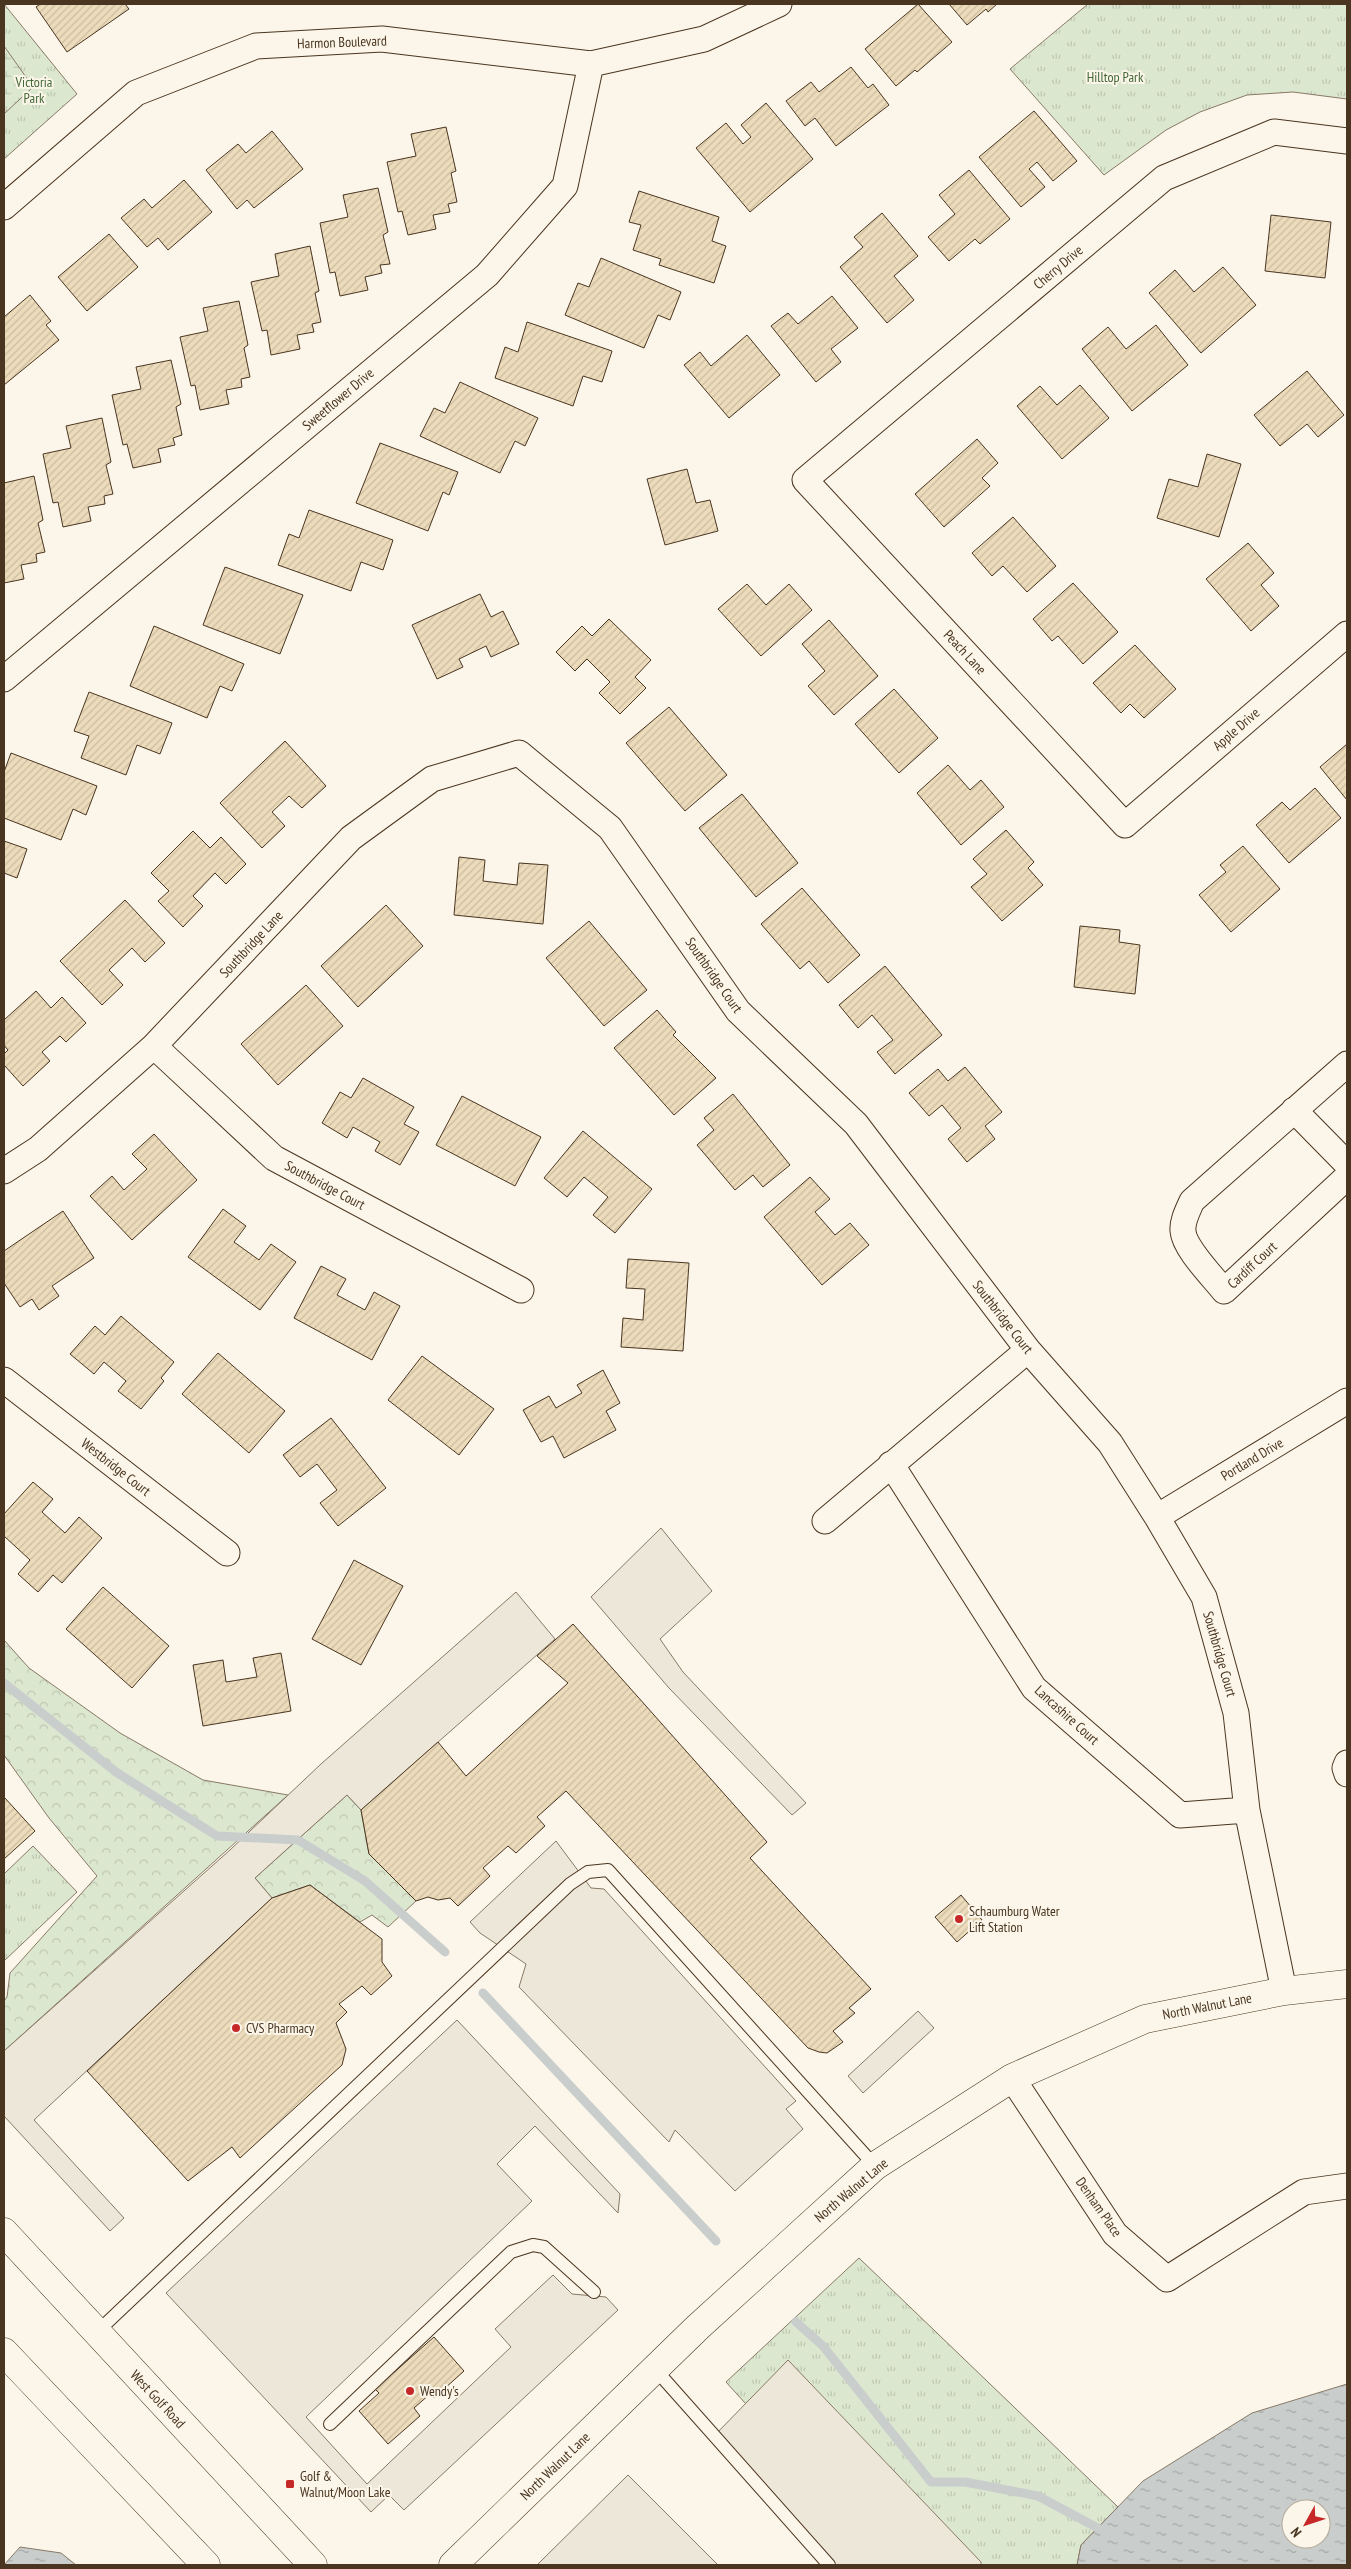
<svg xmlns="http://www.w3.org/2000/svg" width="1351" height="2569" viewBox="0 0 1351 2569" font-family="'PT Sans Narrow',sans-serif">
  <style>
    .grass { fill: url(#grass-tufts); stroke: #887966 }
    .forest { fill: url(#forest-crowns); stroke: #887966 }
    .wetland { fill: url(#wetland-marsh); stroke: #887966 }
    .parking { fill: #ede7d9; stroke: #887966 }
    .water { fill: url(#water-ripples); stroke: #887966; fill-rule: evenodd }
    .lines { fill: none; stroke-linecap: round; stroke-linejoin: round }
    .stream { stroke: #c9cecd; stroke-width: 9 }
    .building { fill: url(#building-hatch); stroke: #4a3520 }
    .service-casing { stroke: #4a3520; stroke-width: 14 }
    .minor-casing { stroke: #4a3520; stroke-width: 27 }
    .tertiary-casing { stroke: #4a3520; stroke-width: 29 }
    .primary-casing { stroke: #4a3520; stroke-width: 29 }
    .service { stroke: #fbf6e9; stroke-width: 12 }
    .minor { stroke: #fbf6e9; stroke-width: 25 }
    .tertiary { stroke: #fbf6e9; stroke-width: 28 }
    .primary { stroke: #fbf6e9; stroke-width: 28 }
    .poi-dot { fill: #c62828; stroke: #fbf6e9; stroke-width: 2 }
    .labels { text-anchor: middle; stroke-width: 4; stroke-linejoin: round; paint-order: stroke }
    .street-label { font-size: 14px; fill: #4a3520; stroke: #fbf6e9 }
    .park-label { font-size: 14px; fill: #436837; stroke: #fbf6e9 }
    .poi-label { font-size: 14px; fill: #4a3520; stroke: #fbf6e9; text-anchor: start }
  </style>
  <defs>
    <pattern id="grass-tufts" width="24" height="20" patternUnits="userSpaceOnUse" patternTransform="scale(1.25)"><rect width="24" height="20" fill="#dce7d0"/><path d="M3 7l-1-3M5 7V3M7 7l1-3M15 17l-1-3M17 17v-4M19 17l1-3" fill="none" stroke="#bec7b2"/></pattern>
    <pattern id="forest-crowns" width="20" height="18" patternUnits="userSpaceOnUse" patternTransform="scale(1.25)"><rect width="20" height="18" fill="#dce7d0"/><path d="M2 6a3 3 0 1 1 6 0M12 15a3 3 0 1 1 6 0" fill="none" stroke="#bec7b2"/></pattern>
    <pattern id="wetland-marsh" width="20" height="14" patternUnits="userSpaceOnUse" patternTransform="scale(1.25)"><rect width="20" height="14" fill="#dce7d0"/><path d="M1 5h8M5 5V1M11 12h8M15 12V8" fill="none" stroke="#bec7b2"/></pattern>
    <pattern id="water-ripples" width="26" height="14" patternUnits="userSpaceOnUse" patternTransform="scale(1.25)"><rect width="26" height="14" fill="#c9cecd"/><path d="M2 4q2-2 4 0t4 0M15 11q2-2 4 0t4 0" fill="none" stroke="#a5a8a6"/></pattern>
    <pattern id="building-hatch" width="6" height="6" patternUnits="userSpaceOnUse" patternTransform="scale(1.25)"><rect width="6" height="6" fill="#ecdcbc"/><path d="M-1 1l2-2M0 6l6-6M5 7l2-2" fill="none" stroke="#ccbda1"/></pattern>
  </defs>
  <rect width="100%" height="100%" fill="#fbf6e9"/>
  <!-- grass -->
  <path class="grass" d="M 4,4 L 77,94 L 4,159 Z
    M 1088,4 L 1347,4 L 1347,99 L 1293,92 L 1247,95 L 1200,112 L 1166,130 L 1104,175 L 1010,69 Z
    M 33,1846 L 77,1892 L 4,1961 L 4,1874 Z
    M 859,2258 L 1118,2507 L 1081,2545 L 1077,2565 L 892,2565 L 726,2382 Z"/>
  <!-- forest -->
  <path class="forest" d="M 4,1640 L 29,1668 L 120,1733 L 203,1780 L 288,1795 L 4,2051 L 4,2001 L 7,1997 L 10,1973 L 97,1876 L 49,1818 L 4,1755 Z
    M 347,1795 L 361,1810 L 369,1854 L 416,1901 L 388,1927 L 372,1915 L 360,1922 L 310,1885 L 272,1898 L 255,1878 Z"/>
  <!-- wetland -->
  <path class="wetland" d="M 4,46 L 33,87 L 4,114 Z"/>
  <!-- parking -->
  <path class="parking" d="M 661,1528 L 712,1591 L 660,1639 L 683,1672 L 806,1803 L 792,1815 L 669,1688 L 591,1597 Z
    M 516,1592 L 555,1639 L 361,1810 L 347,1795 L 255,1878 L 272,1898 L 34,2120 L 124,2218 L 110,2231 L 4,2116 L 4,2051 L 230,1850 L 321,1764 Z
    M 556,1841 L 591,1888 L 604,1889 L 796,2101 L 786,2109 L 803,2129 L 735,2191 L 675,2130 L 669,2142 L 519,1987 L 526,1964 L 480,1933 L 470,1922 Z
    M 918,2011 L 934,2028 L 863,2093 L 848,2076 Z
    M 457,2020 L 620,2194 L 618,2213 L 535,2126 L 497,2164 L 532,2201 L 306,2417 L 367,2484 L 511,2347 L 495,2329 L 553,2275 L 572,2294 L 606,2297 L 618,2310 L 404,2510 L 389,2495 L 371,2512 L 166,2293 Z
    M 788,2360 L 981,2562 L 981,2565 L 829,2565 L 714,2436 Z
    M 628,2475 L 718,2565 L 537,2565 Z"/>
  <!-- water -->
  <path class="water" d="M 1347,2384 L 1347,2565 L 1077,2565 L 1081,2545 L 1143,2481 L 1252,2413 ZM 1291,2509 L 1321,2509 L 1321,2539 L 1291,2539 Z
    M 20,2547 L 61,2553 L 76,2565 L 4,2565 Z"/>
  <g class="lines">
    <!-- stream -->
    <path class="stream" d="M 4,1683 L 116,1772 L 217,1836 L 298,1840 L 365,1881 L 445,1952
      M 483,1993 L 716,2241
      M 796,2322 L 823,2346 L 931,2482 L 965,2482 L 1038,2496 L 1107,2533"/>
  </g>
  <!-- building -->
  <path class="building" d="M 40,4 L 125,4 L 129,9 L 67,52 L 36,7 Z
    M 918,4 L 952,42 L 917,72 L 915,70 L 896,86 L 865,49 Z
    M 949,4 L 997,4 L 988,12 L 986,9 L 967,25 Z
    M 851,67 L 868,88 L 873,84 L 889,105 L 836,146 L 815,118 L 805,126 L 786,101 L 811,82 L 819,92 Z
    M 766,103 L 813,159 L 750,212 L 696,148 L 726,123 L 743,144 L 751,137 L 741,125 Z
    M 1034,111 L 1077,161 L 1053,181 L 1037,162 L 1029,169 L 1045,187 L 1021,207 L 979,157 Z
    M 446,127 L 456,171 L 451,173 L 457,202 L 448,204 L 450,212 L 433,215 L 436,229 L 408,235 L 402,211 L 398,212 L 387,162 L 416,156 L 411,134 Z
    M 272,131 L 303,169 L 254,208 L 247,200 L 237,209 L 206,170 L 238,144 L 246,153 Z
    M 969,170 L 1010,219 L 980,244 L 975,239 L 949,261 L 928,237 L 955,214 L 939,195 Z
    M 184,180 L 212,212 L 168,250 L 158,238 L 147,247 L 121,218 L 144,199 L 152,208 Z
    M 378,188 L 388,232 L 383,235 L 390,264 L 380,265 L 382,273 L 365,277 L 368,290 L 340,296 L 335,272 L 330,273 L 320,223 L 348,217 L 343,195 Z
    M 639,191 L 719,217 L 712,241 L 726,246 L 714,283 L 659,265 L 661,259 L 633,250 L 641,225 L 629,222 Z
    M 882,213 L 918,256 L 894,276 L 914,300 L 887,323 L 840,267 L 863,247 L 854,237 Z
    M 1271,215 L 1331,222 L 1325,278 L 1265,271 Z
    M 109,234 L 138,267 L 87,311 L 58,277 Z
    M 310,246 L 319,291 L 315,293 L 321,322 L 312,324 L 314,332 L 297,335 L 300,349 L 271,355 L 267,330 L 262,331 L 251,282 L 279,276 L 275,254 Z
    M 601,258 L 681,292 L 670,320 L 658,315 L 644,348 L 565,315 L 578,283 L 589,287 Z
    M 1223,267 L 1256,305 L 1201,353 L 1149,293 L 1175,270 L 1194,292 Z
    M 30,295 L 51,321 L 46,325 L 59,340 L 4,385 L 4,317 Z
    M 832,296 L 858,328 L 831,349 L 841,362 L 816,382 L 771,326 L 788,313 L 798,324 Z
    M 239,301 L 248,345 L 244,348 L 250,377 L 241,379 L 242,387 L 226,390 L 229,404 L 200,410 L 195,385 L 191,386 L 180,337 L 208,331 L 203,308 Z
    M 527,322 L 612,351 L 602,382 L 583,376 L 573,406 L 495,378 L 505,347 L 518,352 Z
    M 1156,325 L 1188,365 L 1132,411 L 1082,349 L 1108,327 L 1126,349 Z
    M 747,335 L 780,375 L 729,418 L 684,365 L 700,352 L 711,366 Z
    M 171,360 L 181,404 L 176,407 L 182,435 L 173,438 L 175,445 L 158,449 L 161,462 L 133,468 L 127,444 L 123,445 L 112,395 L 141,389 L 136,367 Z
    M 1307,371 L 1344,415 L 1318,437 L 1307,424 L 1280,446 L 1254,415 Z
    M 460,382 L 538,418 L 525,446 L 515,441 L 500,473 L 420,436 L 434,408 L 445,413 Z
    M 1080,385 L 1109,418 L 1062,459 L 1017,406 L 1040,386 L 1057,405 Z
    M 102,418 L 111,462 L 106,465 L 113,494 L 104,496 L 105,504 L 88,507 L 91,521 L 63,527 L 58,502 L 53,503 L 43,454 L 71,448 L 66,426 Z
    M 977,439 L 998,463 L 982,478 L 990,486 L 944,527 L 915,494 Z
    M 380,443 L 458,472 L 449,495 L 443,492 L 428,531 L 356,503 Z
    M 1207,454 L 1241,464 L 1219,537 L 1157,518 L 1169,479 L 1198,487 Z
    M 687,469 L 696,503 L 710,500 L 718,531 L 665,545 L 647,479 Z
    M 34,476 L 43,520 L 38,523 L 45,552 L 36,554 L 37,562 L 21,565 L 24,579 L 4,583 L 4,483 Z
    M 309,510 L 393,540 L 383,570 L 361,562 L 351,591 L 278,565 L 289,534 L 299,538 Z
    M 1013,517 L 1056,566 L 1027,592 L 1003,566 L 992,576 L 972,553 Z
    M 1248,543 L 1274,573 L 1261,585 L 1279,606 L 1251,631 L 1206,579 Z
    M 225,567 L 303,595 L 280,654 L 203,625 Z
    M 1073,583 L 1118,632 L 1083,664 L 1058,636 L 1052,641 L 1033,619 Z
    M 747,584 L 766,605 L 789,584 L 812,610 L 761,656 L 718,609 Z
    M 480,594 L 491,617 L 503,611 L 519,644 L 491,657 L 486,646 L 459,659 L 463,667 L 437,679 L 412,625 Z
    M 609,619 L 651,660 L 635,677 L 646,688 L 620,714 L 599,693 L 610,682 L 587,659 L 575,671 L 556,652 L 582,626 L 592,636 Z
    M 829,620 L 878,676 L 834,715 L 808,686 L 825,671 L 802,644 Z
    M 154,626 L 244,664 L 232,691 L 220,686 L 207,718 L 130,686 Z
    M 1135,645 L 1176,689 L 1144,718 L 1130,704 L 1121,713 L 1093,683 Z
    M 894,689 L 938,738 L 899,773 L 855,724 Z
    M 89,692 L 172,723 L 160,754 L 137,745 L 126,775 L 81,758 L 89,736 L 74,731 Z
    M 669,707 L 727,775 L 685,811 L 626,743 Z
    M 285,741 L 326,786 L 302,808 L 289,796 L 272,812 L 285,826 L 262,848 L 220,803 Z
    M 1347,744 L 1347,800 L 1320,767 Z
    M 11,753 L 97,786 L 86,815 L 73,809 L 61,840 L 4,818 L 4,772 Z
    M 948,765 L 970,790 L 981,780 L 1004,807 L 961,845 L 917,793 Z
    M 1315,788 L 1341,818 L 1289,863 L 1256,825 L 1282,802 L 1290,810 Z
    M 742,794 L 798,863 L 756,897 L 699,828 Z
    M 1006,830 L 1034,862 L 1028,868 L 1043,885 L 1002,921 L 971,887 L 987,874 L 973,859 Z
    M 193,831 L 210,848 L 221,837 L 246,864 L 226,884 L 215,873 L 193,896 L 203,906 L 183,927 L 158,901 L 169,891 L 151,873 Z
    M 4,841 L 27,849 L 17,878 L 4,873 Z
    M 1243,846 L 1280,889 L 1231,932 L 1199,895 L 1226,872 L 1220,865 Z
    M 459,857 L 485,860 L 483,881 L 517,885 L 519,863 L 548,865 L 543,924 L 454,915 Z
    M 802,888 L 860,955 L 828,983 L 809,961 L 800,969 L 761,924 Z
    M 125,900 L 165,943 L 145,962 L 132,948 L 109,970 L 123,985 L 102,1005 L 60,961 Z
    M 386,905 L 423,946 L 358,1007 L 321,966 Z
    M 589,921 L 647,990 L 604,1026 L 546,958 Z
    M 1080,926 L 1120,930 L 1119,942 L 1140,945 L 1135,994 L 1074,987 Z
    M 885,966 L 942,1035 L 895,1074 L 877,1052 L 893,1040 L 872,1015 L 858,1028 L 839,1005 Z
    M 306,985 L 343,1026 L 278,1085 L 241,1044 Z
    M 36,991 L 51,1008 L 62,997 L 86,1023 L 66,1042 L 60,1036 L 42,1052 L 50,1061 L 23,1086 L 4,1065 L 4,1054 L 8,1050 L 4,1045 L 4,1020 Z
    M 657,1010 L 676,1032 L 673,1035 L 716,1078 L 674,1115 L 614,1048 Z
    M 965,1067 L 1002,1112 L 985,1126 L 995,1139 L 967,1162 L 948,1139 L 961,1128 L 942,1105 L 929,1116 L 909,1093 L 938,1069 L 948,1081 Z
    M 363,1078 L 414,1107 L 404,1124 L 419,1132 L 400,1165 L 375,1151 L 380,1142 L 353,1127 L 347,1138 L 322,1123 L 340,1092 L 351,1098 Z
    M 733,1094 L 790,1165 L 763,1187 L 753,1175 L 735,1190 L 697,1145 L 714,1130 L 704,1118 Z
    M 462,1096 L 541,1137 L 515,1186 L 436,1145 Z
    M 583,1131 L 652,1189 L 615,1233 L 593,1215 L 608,1197 L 584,1177 L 567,1197 L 544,1178 Z
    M 154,1134 L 197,1180 L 132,1240 L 90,1196 L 112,1176 L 124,1190 L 147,1169 L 132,1154 Z
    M 810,1177 L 830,1199 L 815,1212 L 835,1235 L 850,1223 L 869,1245 L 822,1285 L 764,1217 Z
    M 223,1209 L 246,1226 L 234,1242 L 259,1260 L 271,1244 L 296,1262 L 260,1310 L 188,1257 Z
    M 63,1211 L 94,1258 L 52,1286 L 59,1296 L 39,1310 L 32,1299 L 20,1307 L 4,1283 L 4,1251 Z
    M 628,1259 L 689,1263 L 683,1351 L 621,1347 L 623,1318 L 643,1320 L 645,1289 L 626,1288 Z
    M 321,1266 L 346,1279 L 337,1295 L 365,1310 L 374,1292 L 400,1306 L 372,1360 L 294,1318 Z
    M 121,1316 L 174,1362 L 161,1378 L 164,1381 L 141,1409 L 118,1391 L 126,1381 L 104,1362 L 94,1374 L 70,1354 L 95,1326 L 105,1335 Z
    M 218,1353 L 285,1411 L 249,1453 L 182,1394 Z
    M 422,1356 L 494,1409 L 459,1455 L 388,1400 Z
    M 603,1370 L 620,1403 L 606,1411 L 616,1430 L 564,1458 L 553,1436 L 541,1442 L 523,1410 L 549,1396 L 556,1408 L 582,1393 L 577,1385 Z
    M 331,1418 L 386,1488 L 338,1526 L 320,1503 L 337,1490 L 317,1464 L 300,1477 L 283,1455 Z
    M 33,1482 L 53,1499 L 42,1512 L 65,1533 L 79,1517 L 102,1538 L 62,1583 L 53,1575 L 38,1592 L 18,1574 L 30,1560 L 4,1536 L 4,1514 Z
    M 354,1560 L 403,1586 L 361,1665 L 312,1639 Z
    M 103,1587 L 169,1646 L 132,1688 L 66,1629 Z
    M 573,1624 L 767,1842 L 750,1858 L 871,1989 L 849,2008 L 855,2013 L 833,2031 L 843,2042 L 827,2053 L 819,2052 L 808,2048 L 566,1791 L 537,1817 L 545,1826 L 516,1853 L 508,1846 L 483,1868 L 490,1876 L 458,1906 L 450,1898 L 438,1900 L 428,1897 L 416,1901 L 369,1854 L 361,1810 L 438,1742 L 466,1776 L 568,1683 L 537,1656 Z
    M 281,1653 L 291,1711 L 203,1726 L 193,1665 L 223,1660 L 226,1682 L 257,1677 L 253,1658 Z
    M 4,1797 L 35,1831 L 4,1859 Z
    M 310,1885 L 382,1939 L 382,1962 L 392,1976 L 371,1995 L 362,1986 L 339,2004 L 347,2012 L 336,2023 L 346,2049 L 342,2065 L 240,2158 L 232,2147 L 188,2181 L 87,2071 L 272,1898 Z
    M 961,1895 L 982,1920 L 957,1942 L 935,1917 Z
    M 434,2337 L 464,2371 L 434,2398 L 430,2394 L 414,2408 L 420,2416 L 388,2444 L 359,2411 L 379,2393 L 375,2389 Z"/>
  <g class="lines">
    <!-- service casing -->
    <g class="service-casing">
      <path id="service" d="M 96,2333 L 570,1884 L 588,1872 L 608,1870 L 875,2166
        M 655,2369 L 829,2565
        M 330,2424 L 511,2252 L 533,2245 L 544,2247 L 594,2292"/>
    </g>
    <!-- minor casing -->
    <g class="minor-casing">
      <path id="minor" d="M 1347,141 L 1274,132 L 1164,178 L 805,480 L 1125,825 L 1347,634
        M 4,207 L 136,93 L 256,46 L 382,39 L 591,64 L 704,39 L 779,4
        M 4,679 L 487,275 L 565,186 L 591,64
        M 154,1046 L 274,1158 L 521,1290
        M 1347,1064 L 1192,1201 C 1188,1210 1182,1221 1183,1231 C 1184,1248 1213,1277 1224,1291 L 1347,1177
        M 1294,1110 L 1347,1164
        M 4,1171 L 38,1149 L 154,1046 L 351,838 L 432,779 L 519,753 L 610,828 L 738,1011 L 856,1124 L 1028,1350 L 1110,1443 L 1157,1517 L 1204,1597 L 1236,1713 L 1247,1810 L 1284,1991
        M 4,1380 L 227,1553
        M 891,1464 L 1034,1688 L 1180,1815 L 1247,1810
        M 1157,1517 L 1347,1401
        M 825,1521 L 1028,1350
        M 1347,1763 L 1345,1768 L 1347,1774
        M 1012,2078 L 1115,2234 L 1167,2279 L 1304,2192 L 1347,2186"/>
    </g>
    <!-- tertiary casing -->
    <g class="tertiary-casing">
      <path id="tertiary" d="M 453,2565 L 698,2327 L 875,2166 L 1012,2078 L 1145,2019 L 1284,1991 L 1347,1984"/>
    </g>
    <!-- primary casing -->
    <g class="primary-casing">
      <path id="primary" d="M 4,2232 L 313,2565
        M 4,2352 L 206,2565"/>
    </g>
    <!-- service -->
    <use href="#service" class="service"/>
    <!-- minor -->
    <use href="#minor" class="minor"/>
    <!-- tertiary -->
    <use href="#tertiary" class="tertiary"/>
    <!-- primary -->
    <use href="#primary" class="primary"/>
  </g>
  <!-- markers -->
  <g class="poi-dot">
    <circle cx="959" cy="1919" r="5"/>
    <circle cx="236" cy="2028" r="5"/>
    <circle cx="410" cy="2391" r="5"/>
    <rect x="285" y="2479" width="10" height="10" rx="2.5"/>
  </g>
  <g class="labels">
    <!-- street labels -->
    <g class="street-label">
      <text transform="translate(342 42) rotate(-2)" y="5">Harmon Boulevard</text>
      <text transform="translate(1058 267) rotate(-40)" y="5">Cherry Drive</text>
      <text transform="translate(338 399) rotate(-40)" y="5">Sweetflower Drive</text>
      <text transform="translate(965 652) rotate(47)" y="5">Peach Lane</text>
      <text transform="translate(1236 729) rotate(-41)" y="5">Apple Drive</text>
      <text transform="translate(251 944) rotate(-47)" y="5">Southbridge Lane</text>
      <text transform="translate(714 975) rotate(55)" y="5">Southbridge Court</text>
      <text transform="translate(325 1185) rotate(28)" y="5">Southbridge Court</text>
      <text transform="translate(1252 1265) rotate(-43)" y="5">Cardiff Court</text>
      <text transform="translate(1003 1317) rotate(52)" y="5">Southbridge Court</text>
      <text transform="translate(1252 1459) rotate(-31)" y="5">Portland Drive</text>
      <text transform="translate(116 1467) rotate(38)" y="5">Westbridge Court</text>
      <text transform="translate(1220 1654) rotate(74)" y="5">Southbridge Court</text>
      <text transform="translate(1067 1715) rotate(42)" y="5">Lancashire Court</text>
      <text transform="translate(1207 2006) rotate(-11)" y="5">North Walnut Lane</text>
      <text transform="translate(851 2190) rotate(-40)" y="5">North Walnut Lane</text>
      <text transform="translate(1099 2207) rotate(55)" y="5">Denham Place</text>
      <text transform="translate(158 2399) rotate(47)" y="5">West Golf Road</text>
      <text transform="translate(555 2466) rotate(-44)" y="5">North Walnut Lane</text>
    </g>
    <!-- park labels -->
    <g class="park-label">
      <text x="1115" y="82">Hilltop Park</text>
      <text x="34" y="87">Victoria<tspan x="34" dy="16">Park</tspan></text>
    </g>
    <!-- poi labels -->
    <g class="poi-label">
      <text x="969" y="1916">Schaumburg Water<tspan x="969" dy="16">Lift Station</tspan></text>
      <text x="246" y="2033">CVS Pharmacy</text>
      <text x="420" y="2396">Wendy's</text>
      <text x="300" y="2481">Golf &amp;<tspan x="300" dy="16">Walnut/Moon Lake</tspan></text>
    </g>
  </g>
  <!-- border -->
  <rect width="1351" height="2569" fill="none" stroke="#4a3520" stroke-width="10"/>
  <!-- north arrow -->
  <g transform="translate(1306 2524) rotate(230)"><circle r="24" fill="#fbf6e9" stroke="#b4a999"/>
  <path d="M0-4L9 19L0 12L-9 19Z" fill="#c62828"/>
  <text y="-8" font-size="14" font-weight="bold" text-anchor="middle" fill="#4a3520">N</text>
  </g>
</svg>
